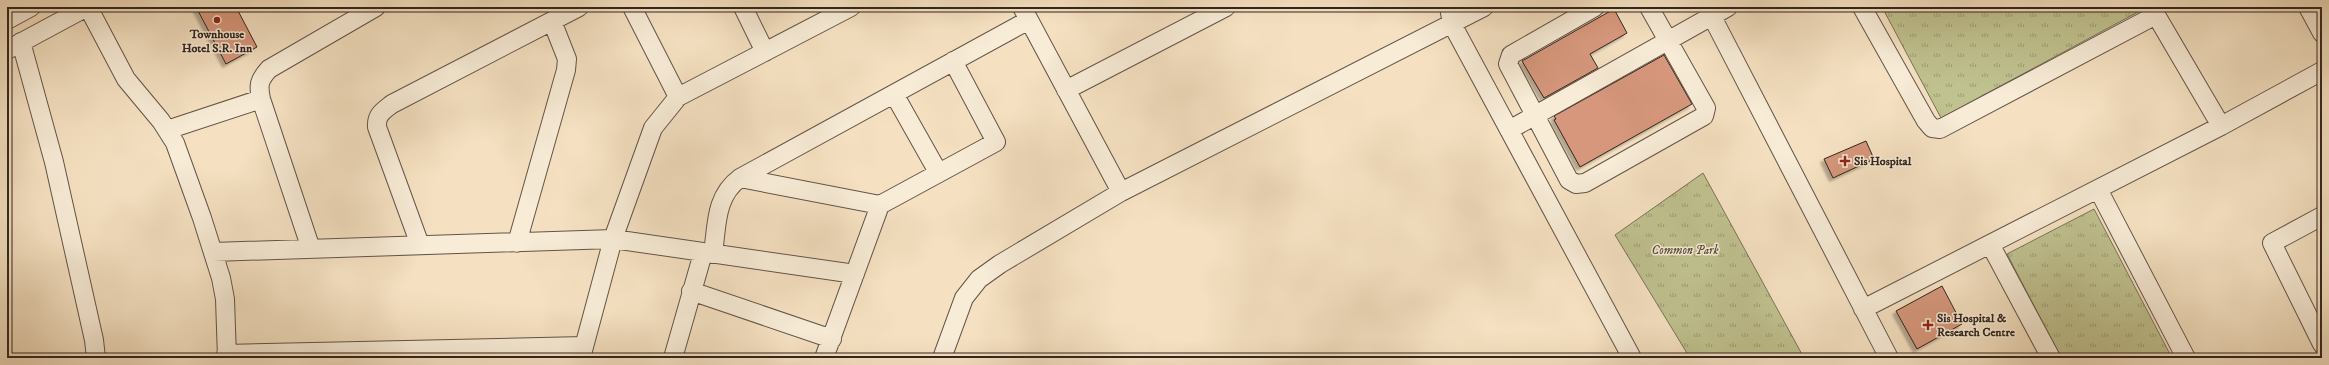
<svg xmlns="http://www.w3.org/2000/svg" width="2329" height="365" viewBox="0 0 2329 365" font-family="'IM FELL DW Pica',serif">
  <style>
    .park { fill: url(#park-tufts); stroke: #797458 }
    .building { fill: #d6977b; stroke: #32251f; filter: url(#shadow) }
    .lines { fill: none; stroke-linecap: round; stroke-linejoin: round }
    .minor-casing { stroke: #635448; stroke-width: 20 }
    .minor { stroke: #f8ecd7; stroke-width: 18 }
    .poi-dot { fill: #8f2418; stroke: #f8ecd7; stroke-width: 1.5 }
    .labels { text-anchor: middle; stroke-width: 3; stroke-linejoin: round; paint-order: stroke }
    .poi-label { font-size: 12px; font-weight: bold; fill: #32251f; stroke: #f8ecd7; text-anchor: start }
    .park-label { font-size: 12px; font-style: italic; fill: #564c3b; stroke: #f8ecd7 }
  </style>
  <defs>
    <pattern id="park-tufts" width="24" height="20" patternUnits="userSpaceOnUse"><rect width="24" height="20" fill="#c0c290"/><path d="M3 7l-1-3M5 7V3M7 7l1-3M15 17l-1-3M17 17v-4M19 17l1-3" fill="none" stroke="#9d9d75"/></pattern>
    <filter id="shadow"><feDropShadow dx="-3.5" dy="3.5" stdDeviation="1" flood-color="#0004"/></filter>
  </defs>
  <rect width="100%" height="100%" fill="#f5e1c2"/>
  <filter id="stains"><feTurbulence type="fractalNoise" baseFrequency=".005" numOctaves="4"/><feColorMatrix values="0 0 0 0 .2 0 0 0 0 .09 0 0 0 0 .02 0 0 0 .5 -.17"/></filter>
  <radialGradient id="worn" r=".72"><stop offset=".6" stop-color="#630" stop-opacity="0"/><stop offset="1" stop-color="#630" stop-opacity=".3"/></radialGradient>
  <!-- park -->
  <path class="park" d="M 1882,7 L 2135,7 L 2138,12 L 1941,118 Z
    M 1703,173 L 1804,358 L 1690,358 L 1615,235 Z
    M 2094,209 L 2172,358 L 2061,358 L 2007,254 Z"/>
  <!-- building -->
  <path class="building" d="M 196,7 L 236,7 L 257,47 L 226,64 Z
    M 1614,9 L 1627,33 L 1590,54 L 1598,68 L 1544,98 L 1522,61 Z
    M 1664,55 L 1692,104 L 1580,167 L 1554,120 L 1556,119 L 1554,116 Z
    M 1866,141 L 1874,159 L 1833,178 L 1824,159 Z
    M 1942,286 L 1962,324 L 1917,349 L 1896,311 Z"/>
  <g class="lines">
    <!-- minor casing -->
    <g class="minor-casing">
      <path id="minor" d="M 88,7 L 126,79 L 161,121 L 175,143 L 202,218 L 221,278 L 225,299 L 227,358
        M 632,7 L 678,97
        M 743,7 L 765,52
        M 1022,7 L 1121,192
        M 1449,7 L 1452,24 L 1632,358
        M 1595,7 L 1511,55 L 1508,64 L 1569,180 L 1576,184 L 1585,183 L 1704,116 L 1706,108 L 1649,7
        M 1707,7 L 1889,358
        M 1862,7 L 1926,121 L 1932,128 L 1940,129 L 2156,15 L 2152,7
        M 2308,7 L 2322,33
        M 2156,15 L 2221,126
        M 7,20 L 31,7
        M 21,42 L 54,162 L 94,340 L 96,358
        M 7,50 L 87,7
        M 953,61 L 996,142 L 880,205 L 740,178 L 1029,20
        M 1066,90 L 1226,7
        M 894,94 L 938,172
        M 167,130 L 261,99
        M 1509,130 L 1728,7
        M 2098,189 L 2186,358
        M 2322,216 L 2272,243 L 2322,344
        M 517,243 L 566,70 L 567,59 L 552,21
        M 1990,244 L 2051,358
        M 420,245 L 377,127 C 376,115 383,111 392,104 L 579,7
        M 311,249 L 261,99 C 258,85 259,80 269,69 L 376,7
        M 213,252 L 613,239 L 855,274
        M 713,254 C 717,225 715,196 740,178
        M 691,291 L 832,339
        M 1863,309 L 2221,126 L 2322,71
        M 226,354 L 584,346
        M 581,358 L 613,239 L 653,128 L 678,97 L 851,7
        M 673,358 L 703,253
        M 824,358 L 880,205
        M 942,358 L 964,298 L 979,279 L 1000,264 L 1121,192 L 1484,7"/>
    </g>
    <!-- minor -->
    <use href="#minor" class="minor"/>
  </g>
  <!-- markers -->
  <g class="poi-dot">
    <circle cx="217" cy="20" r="4"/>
    <path d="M1843 155h4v4h4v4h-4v4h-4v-4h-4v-4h4z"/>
    <path d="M1926 319h4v4h4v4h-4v4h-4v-4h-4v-4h4z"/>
  </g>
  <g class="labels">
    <!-- poi labels -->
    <g class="poi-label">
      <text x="217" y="38" text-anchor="middle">Townhouse<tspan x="217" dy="14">Hotel S.R. Inn</tspan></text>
      <text x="1854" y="165">Sis Hospital</text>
      <text x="1937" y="322">Sis Hospital &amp;<tspan x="1937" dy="14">Research Centre</tspan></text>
    </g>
    <!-- park labels -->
    <g class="park-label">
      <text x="1685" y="254">Common Park</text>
    </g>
  </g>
  <!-- margin -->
  <rect width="2329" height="365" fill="none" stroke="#f5e1c2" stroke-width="24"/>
  <rect x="8" y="8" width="2313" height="349" fill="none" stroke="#32251f" stroke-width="2"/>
  <rect x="12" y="12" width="2305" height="341" fill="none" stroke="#32251f"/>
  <rect width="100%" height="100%" filter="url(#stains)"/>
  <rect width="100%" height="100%" fill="url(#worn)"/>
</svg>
